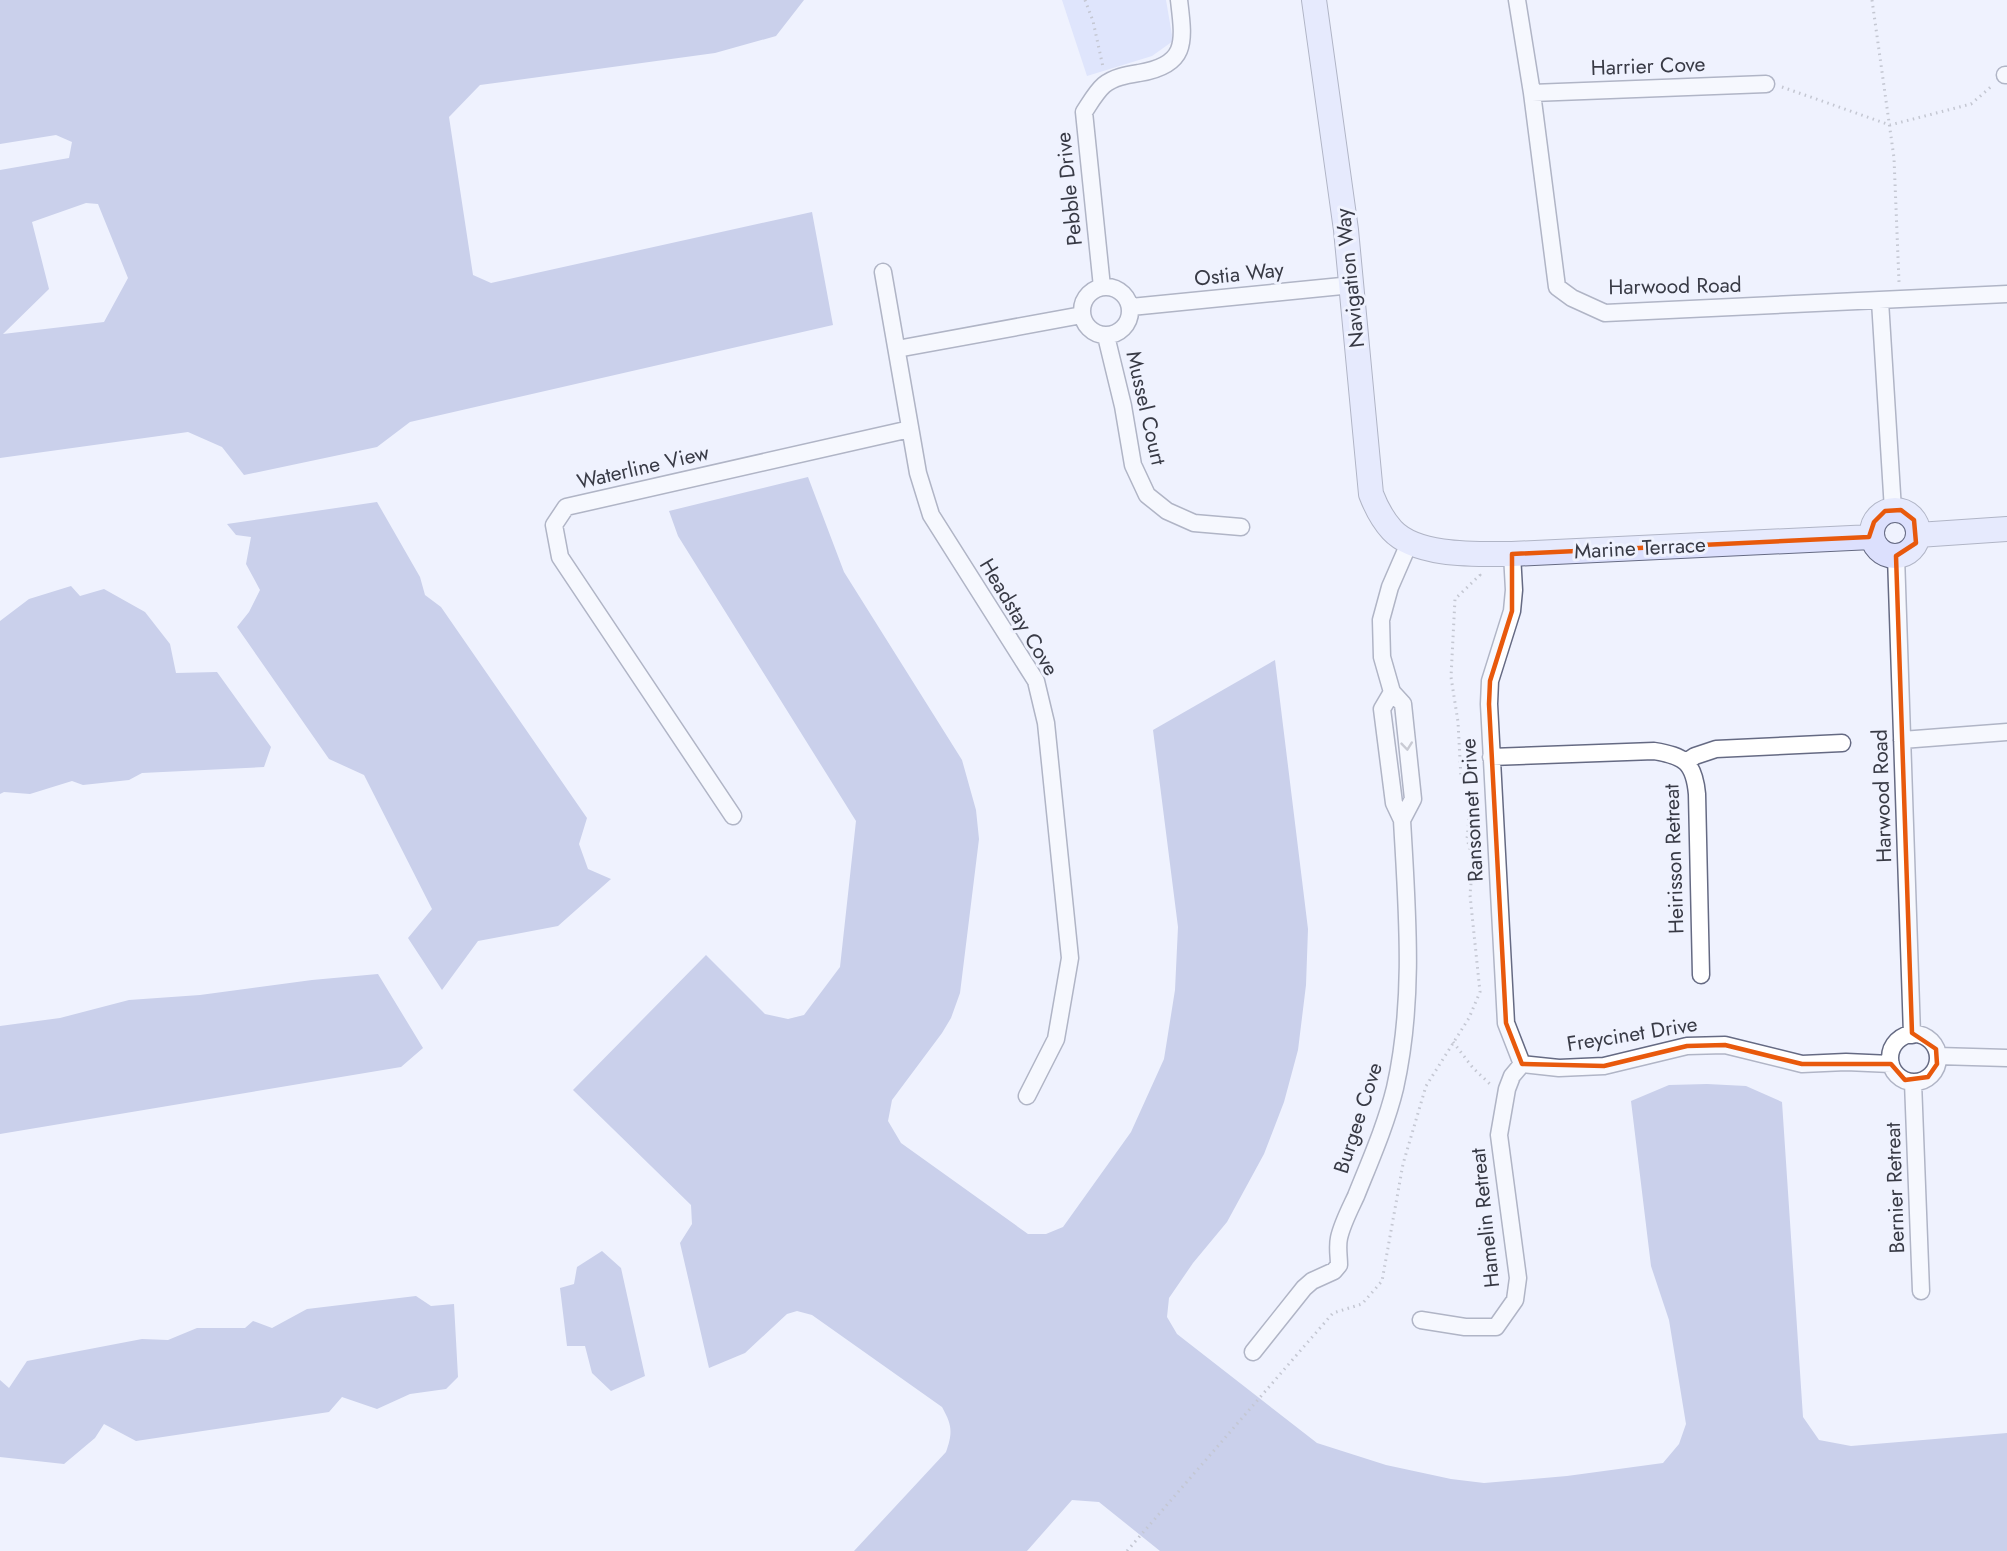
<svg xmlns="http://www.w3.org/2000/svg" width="2007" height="1551" viewBox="0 0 2007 1551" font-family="Jost,sans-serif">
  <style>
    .green { fill: #ccd4fa }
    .water { fill: #9da6d5; fill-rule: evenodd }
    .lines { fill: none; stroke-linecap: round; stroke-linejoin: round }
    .street-casing { stroke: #656a83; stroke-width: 19 }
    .secondary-casing { stroke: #656a83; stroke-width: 26 }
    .path { stroke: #90929e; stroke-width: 3; stroke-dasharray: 1.5 4.5; stroke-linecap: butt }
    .street { stroke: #fff; stroke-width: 16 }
    .secondary { stroke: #dce0fd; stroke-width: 24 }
    .oneway { stroke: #9c9ca2 }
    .marked { fill: none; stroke: #e8590c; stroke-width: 4.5; stroke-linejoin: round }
    .labels { text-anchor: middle; stroke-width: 6; stroke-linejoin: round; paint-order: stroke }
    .street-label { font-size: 21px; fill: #383a45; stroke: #eff2fe }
  </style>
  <rect width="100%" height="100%" fill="#eff2fe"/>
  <!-- green -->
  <path class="green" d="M 1062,0 L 1166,0 L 1173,41 L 1152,56 L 1087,76 Z"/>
  <!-- water -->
  <path class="water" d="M 0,0 L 804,0 L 776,36 L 715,53 L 480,85 L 449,117 L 473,275 L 491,283 L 812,212 L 833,325 L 410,422 L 377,447 L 244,475 L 222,447 L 188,432 L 0,458 L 0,170 L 69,158 L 72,142 L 56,135 L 0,144 ZM 86,203 L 98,204 L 128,278 L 104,322 L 3,334 L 49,289 L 32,222 Z
    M 808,477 L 844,572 L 962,760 L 976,810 L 979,839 L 960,993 L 951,1018 L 942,1033 L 892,1100 L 888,1121 L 901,1143 L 1028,1234 L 1046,1234 L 1063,1227 L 1131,1132 L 1164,1059 L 1175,990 L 1178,927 L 1153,730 L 1275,660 L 1308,929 L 1306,985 L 1298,1050 L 1284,1102 L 1264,1154 L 1227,1222 L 1193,1263 L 1169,1298 L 1167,1317 L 1177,1334 L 1317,1443 L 1386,1465 L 1451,1479 L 1484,1483 L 1567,1476 L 1663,1463 L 1679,1444 L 1686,1424 L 1669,1320 L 1651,1266 L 1631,1101 L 1669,1085 L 1707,1084 L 1746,1086 L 1782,1102 L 1803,1417 L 1819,1440 L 1851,1446 L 2007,1433 L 2007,1551 L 1160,1551 L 1099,1502 L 1072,1500 L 1027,1551 L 854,1551 L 946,1452 C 953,1432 952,1425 942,1407 L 812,1315 L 797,1311 L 787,1314 L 745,1353 L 709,1368 L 680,1243 L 692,1224 L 691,1205 L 573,1090 L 706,955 L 765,1014 L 788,1019 L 804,1015 L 840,967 L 856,821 L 678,536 L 669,511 Z
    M 377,502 L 420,577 L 425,595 L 441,607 L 587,818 L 579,844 L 588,869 L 611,879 L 558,926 L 478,941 L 442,990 L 408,938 L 432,909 L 364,775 L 329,759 L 237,627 L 249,612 L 260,590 L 246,564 L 251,537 L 236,535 L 227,524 Z
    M 71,586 L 80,596 L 104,589 L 145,612 L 170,644 L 176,673 L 217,672 L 271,747 L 264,767 L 142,773 L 129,780 L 83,785 L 72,781 L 30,794 L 4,792 L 0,794 L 0,621 L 29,599 Z
    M 378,974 L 423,1048 L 401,1067 L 0,1134 L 0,1026 L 60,1018 L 129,1000 L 200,995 L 312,980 Z
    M 602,1251 L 621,1268 L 645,1376 L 611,1391 L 592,1373 L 585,1346 L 567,1346 L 560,1288 L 574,1284 L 577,1267 Z
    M 416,1296 L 431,1306 L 454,1304 L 458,1377 L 446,1389 L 410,1394 L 377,1409 L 342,1397 L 329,1412 L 136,1441 L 104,1424 L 95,1438 L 64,1464 L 0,1457 L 0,1380 L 9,1388 L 27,1361 L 142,1339 L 168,1340 L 197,1328 L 245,1328 L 253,1321 L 272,1328 L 307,1309 Z"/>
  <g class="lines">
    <!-- street casing -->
    <g class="street-casing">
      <path id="street" d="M 1517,0 L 1532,93 L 1557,287 L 1572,298 L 1605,313 L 2007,294
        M 2005,75 L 2007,75
        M 1532,93 L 1766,84
        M 883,272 L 918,473 L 931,515 L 1036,681 L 1046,723 L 1070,958 L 1056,1039 L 1027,1096
        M1082 311a24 24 0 1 1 48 0a24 24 0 1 1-48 0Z
        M 1102,287 L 1084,112 C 1090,103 1096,92 1104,85 C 1114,77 1127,75 1139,73 C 1188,65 1184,42 1179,0
        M 1880,301 L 1893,510
        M 1131,307 L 1352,285
        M 1106,336 L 1123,406 L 1133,465 L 1147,495 L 1167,511 L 1194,523 L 1241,527
        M 897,349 L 1082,315
        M 1512,554 L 1514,590 L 1512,611 L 1490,681 L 1489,704 L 1506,1023 L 1522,1064
        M 1896,556 L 1912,1035
        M 1902,740 L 2007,732
        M 1491,757 L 1654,751 C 1684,756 1694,762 1697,794 L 1701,975
        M 1686,762 L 1695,756 L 1716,749 L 1842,743
        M 733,816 L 560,557 L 554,525 L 566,507 L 910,429
        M 1402,820 L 1413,799 L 1403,704 L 1392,692 L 1382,657 L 1381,620 L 1390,587 L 1410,541
        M1890 1058a24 24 0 1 1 48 0a24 24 0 1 1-48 0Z
        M 1938,1056 L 2007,1058
        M 1522,1064 L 1559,1068 L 1604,1066 L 1687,1046 L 1725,1045 L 1802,1064 L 1846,1062 L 1891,1064
        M 1913,1082 L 1921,1291
        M 1421,1320 L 1465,1327 L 1496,1327 L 1515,1300 L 1518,1278 L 1499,1135 L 1507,1089 L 1512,1076 L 1522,1064
        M 1253,1352 L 1304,1288 L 1312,1281 L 1334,1271 L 1339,1265 C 1339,1256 1337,1247 1339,1238 C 1342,1224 1350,1209 1356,1196 C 1370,1161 1386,1125 1395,1088 C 1415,999 1407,910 1402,820 L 1394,803 L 1382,709 L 1392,692"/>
    </g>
    <!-- secondary casing -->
    <g class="secondary-casing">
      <path id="secondary" d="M 1314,0 L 1346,230 L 1371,494 C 1376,507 1382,519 1392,530 C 1417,557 1477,554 1512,554 L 1872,537
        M1872 533a23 23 0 1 1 46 0a23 23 0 1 1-46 0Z
        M 1918,535 L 2007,529"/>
    </g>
    <!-- path -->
    <path class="path" d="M 1085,0 L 1093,21 L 1103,67
      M 1872,0 L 1894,158 L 1899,282
      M 1782,87 L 1890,125 L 1971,104 L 1993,85
      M 1453,1042 L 1473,1068 L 1491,1085
      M 1127,1551 L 1333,1313 L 1362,1304 L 1382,1281 L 1403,1164 L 1426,1086 L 1469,1018 L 1480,992 L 1470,895 L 1473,859 L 1467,839 L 1471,799 L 1461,778 L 1458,722 L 1451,677 L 1455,599 L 1480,575 L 1479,574"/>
    <!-- street -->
    <use href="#street" class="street"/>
    <!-- secondary -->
    <use href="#secondary" class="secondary"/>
  </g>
  <!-- one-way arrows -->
  <defs><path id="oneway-chevron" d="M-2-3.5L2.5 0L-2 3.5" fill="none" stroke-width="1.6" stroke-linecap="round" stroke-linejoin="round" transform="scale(1.5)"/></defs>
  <use class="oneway" href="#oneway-chevron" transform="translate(1407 746) rotate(84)"/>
  <!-- marked area -->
  <path d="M0 0H2007V1551H0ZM 1901,510 L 1914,520 L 1916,543 L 1896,556 L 1912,1033 L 1936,1049 L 1937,1064 L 1928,1077 L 1905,1080 L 1891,1064 L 1802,1064 L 1725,1045 L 1687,1046 L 1604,1066 L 1522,1064 L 1506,1023 L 1489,704 L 1490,681 L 1512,611 L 1512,554 L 1869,537 L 1874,522 L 1885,511 Z" fill="#eff2fe" fill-opacity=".55" fill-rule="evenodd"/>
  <path class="marked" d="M 1901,510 L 1914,520 L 1916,543 L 1896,556 L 1912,1033 L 1936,1049 L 1937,1064 L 1928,1077 L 1905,1080 L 1891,1064 L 1802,1064 L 1725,1045 L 1687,1046 L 1604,1066 L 1522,1064 L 1506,1023 L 1489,704 L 1490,681 L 1512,611 L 1512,554 L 1869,537 L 1874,522 L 1885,511 Z"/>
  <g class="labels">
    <!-- street labels -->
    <g class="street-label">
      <text transform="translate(1648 66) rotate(-2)" y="7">Harrier Cove</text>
      <text transform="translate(1069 189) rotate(-96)" y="7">Pebble Drive</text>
      <text transform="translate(1239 274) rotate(-6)" y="7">Ostia Way</text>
      <text transform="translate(1350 278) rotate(-96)" y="7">Navigation Way</text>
      <text transform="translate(1675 286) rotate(-1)" y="7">Harwood Road</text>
      <text transform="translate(1146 408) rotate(77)" y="7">Mussel Court</text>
      <text transform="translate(643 467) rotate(-13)" y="7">Waterline View</text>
      <text transform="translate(1640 548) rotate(-3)" y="7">Marine Terrace</text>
      <text transform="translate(1019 617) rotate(59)" y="7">Headstay Cove</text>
      <text transform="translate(1882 796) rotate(-92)" y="7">Harwood Road</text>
      <text transform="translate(1472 810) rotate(-93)" y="7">Ransonnet Drive</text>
      <text transform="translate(1674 859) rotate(-92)" y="7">Heirisson Retreat</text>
      <text transform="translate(1632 1034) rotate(-9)" y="7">Freycinet Drive</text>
      <text transform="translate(1358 1118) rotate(-72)" y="7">Burgee Cove</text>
      <text transform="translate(1895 1188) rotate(-92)" y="7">Bernier Retreat</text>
      <text transform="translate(1485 1218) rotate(-96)" y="7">Hamelin Retreat</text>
    </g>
  </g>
</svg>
